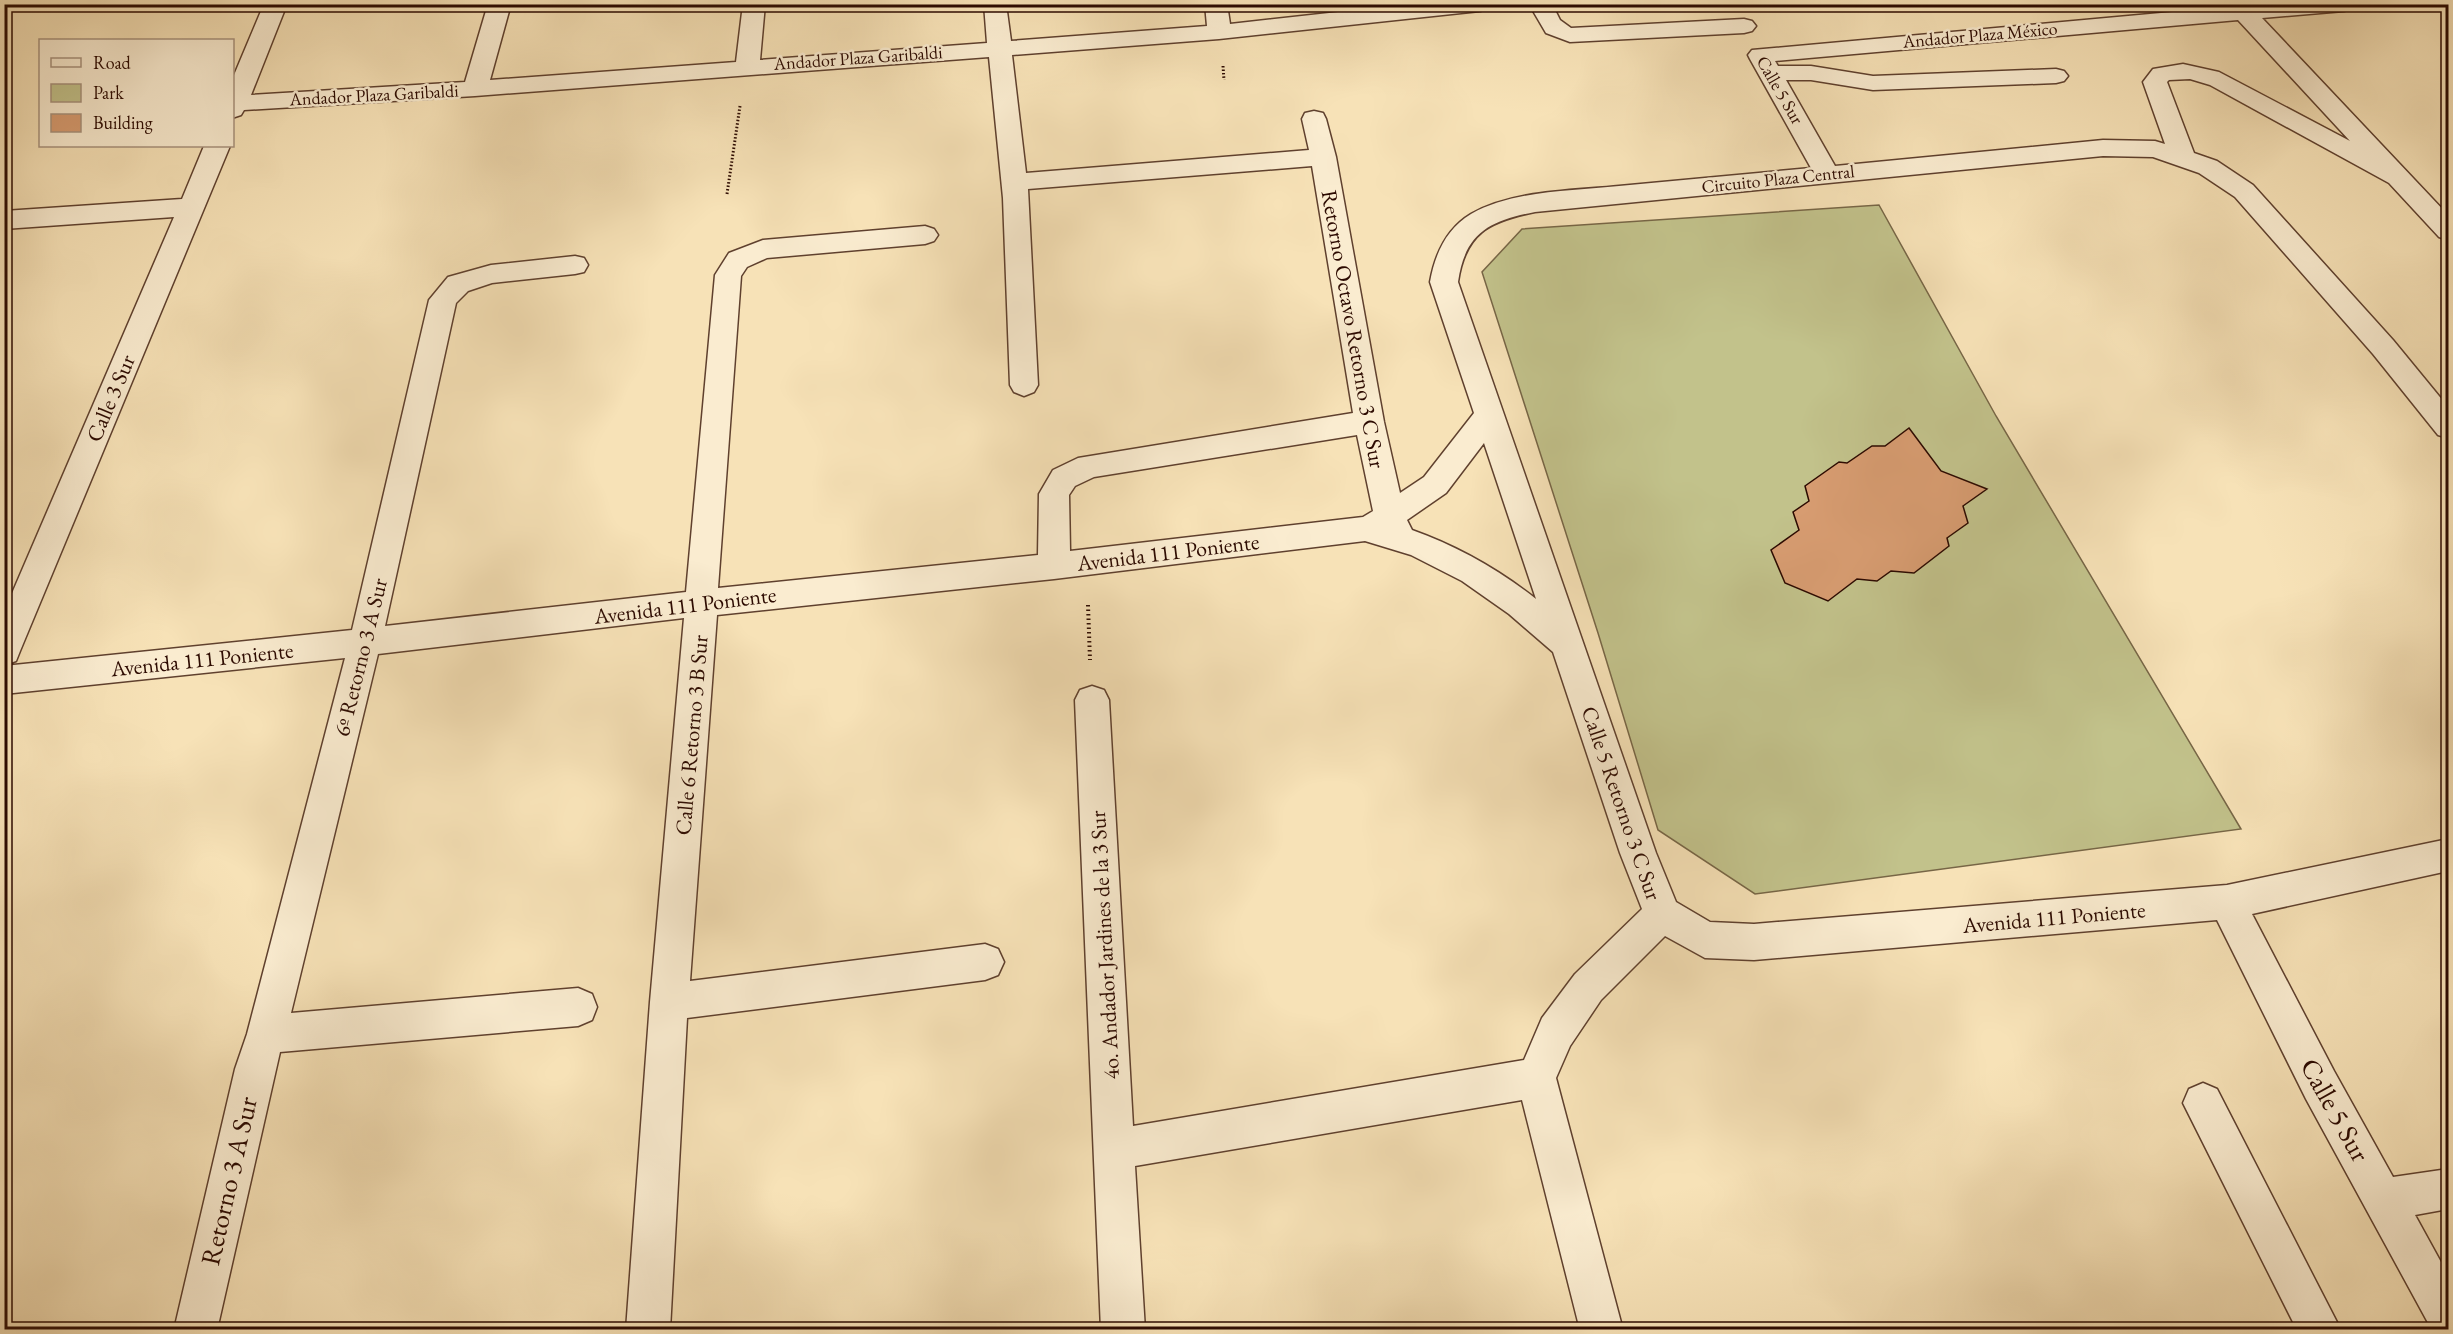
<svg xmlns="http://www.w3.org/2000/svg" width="2453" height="1334" viewBox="0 0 2453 1334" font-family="'EB Garamond',serif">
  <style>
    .green { fill: #c2c28b; stroke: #776646; stroke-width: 1.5 }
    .building { fill: #d79c71; stroke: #2c0a01; stroke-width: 1.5 }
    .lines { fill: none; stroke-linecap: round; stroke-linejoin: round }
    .minor-casing { stroke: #5f402e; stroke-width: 3 }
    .path-far1 { stroke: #2c0a01; stroke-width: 3; stroke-dasharray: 1.5 2; stroke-linecap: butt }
    .path { stroke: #2c0a01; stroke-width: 4; stroke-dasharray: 1.5 3; stroke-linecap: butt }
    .minor { fill: #faecd0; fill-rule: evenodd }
    .labels { text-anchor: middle; stroke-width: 5; stroke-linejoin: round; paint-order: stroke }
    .far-street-label { font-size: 18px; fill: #2c0a01; stroke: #faecd0 }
    .street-label { font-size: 22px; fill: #2c0a01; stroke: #faecd0 }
    .near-street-label { font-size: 27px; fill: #2c0a01; stroke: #faecd0 }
  </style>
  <rect width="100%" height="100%" fill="#f7e2b7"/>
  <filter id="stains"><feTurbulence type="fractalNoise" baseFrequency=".00333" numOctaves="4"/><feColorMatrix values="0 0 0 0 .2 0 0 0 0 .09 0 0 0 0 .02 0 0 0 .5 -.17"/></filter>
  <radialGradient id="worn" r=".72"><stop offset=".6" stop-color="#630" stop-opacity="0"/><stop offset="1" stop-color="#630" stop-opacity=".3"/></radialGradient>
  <!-- green -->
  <path class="green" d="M 1879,205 L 1996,416 L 2241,829 L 1755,894 L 1658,830 L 1598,633 L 1482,272 L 1522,229 Z"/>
  <!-- building -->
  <path class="building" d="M 1909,428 L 1941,471 L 1987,489 L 1963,506 L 1968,523 L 1947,538 L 1949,546 L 1914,573 L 1891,571 L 1877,581 L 1857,579 L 1828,601 L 1785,583 L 1771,550 L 1799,530 L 1793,512 L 1809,501 L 1805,486 L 1839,462 L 1847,463 L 1872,446 L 1885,446 Z"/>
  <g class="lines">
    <!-- minor casing -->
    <g class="minor-casing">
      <path id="minor" d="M 264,4 L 287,4 L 251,95 L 465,82 L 488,4 L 511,4 L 490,80 L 736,62 L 743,4 L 765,4 L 760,60 L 987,43 L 984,4 L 1006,4 L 1011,41 L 1207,26 L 1205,4 L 1227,4 L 1230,24 L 1411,4 L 1491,4 L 1488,9 L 1480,11 L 1219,39 L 1012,55 L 1026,173 L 1309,150 L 1302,119 L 1305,113 L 1314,111 L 1323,113 L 1326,119 L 1336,157 L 1384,422 L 1400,493 L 1424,477 L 1474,413 L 1430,282 C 1435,254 1446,229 1471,214 C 1514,190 1572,191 1619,186 C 1683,180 1747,174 1811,168 L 1750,59 L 1748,55 L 1752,50 L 2227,7 L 2225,4 L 2355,4 L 2352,9 L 2344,11 L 2262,18 L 2448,215 L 2448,240 L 2439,237 L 2389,183 L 2210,85 L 2190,79 L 2169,80 L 2167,82 L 2194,153 L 2217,161 L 2253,185 L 2393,340 L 2448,407 L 2448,438 L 2438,435 L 2373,354 L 2235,197 L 2199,173 L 2153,157 L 2103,156 L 1535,212 C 1489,221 1465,233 1458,282 L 1656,853 L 1676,902 L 1710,922 L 1754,924 L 2227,885 L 2448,839 L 2448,871 L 2252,914 L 2334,1071 L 2393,1177 L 2448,1169 L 2448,1209 L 2415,1215 L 2448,1275 L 2448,1330 L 2432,1330 L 2306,1099 L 2217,920 L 1754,960 L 1705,958 L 1665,936 L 1601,1000 L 1570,1046 L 1556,1078 L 1623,1330 L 1580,1330 L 1522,1100 L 1135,1166 L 1145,1330 L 1101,1330 L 1075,700 L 1080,690 L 1092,686 L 1104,690 L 1109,700 L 1133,1126 L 1524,1060 L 1542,1018 L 1575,974 L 1642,909 L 1620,853 L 1553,652 L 1509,614 L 1462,581 L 1411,555 L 1365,541 L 1054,579 L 717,615 L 690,981 L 985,944 L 998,949 L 1004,962 L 998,975 L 985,980 L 687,1018 L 670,1330 L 626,1330 L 650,1002 L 684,618 L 378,654 L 291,1013 L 578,988 L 592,994 L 597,1007 L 592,1020 L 578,1026 L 280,1052 L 217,1330 L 174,1330 L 235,1069 L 247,1034 L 345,658 L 4,694 L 4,666 L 352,630 L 429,300 L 448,277 L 491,265 L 575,256 L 584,258 L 588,265 L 584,272 L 575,274 L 492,283 L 468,291 L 456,303 L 385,626 L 686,592 L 715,275 L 729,253 L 763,240 L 925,226 L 934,229 L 938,235 L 934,241 L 925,244 L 767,258 L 747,267 L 741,276 L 718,588 L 1038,555 L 1039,494 L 1053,470 L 1078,458 L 1353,413 L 1312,166 L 1028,189 L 1038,385 L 1034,392 L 1024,396 L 1014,392 L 1010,385 L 1003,198 L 989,57 L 475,96 L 244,110 L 241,115 L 232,118 L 232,80 ZM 2238,20 L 2350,141 L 2219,72 L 2183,64 L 2153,69 L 2143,82 L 2165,144 L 2155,141 L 2103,140 L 1835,166 L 1786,80 L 1811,80 L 1873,90 L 2056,83 L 2064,81 L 2068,76 L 2064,71 L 2056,69 L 1873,76 L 1811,66 L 1778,66 L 1775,61 ZM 1357,435 L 1373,511 L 1363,517 L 1070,551 L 1069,495 L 1075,486 L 1094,477 ZM 1484,443 L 1536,599 C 1498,569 1457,546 1412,530 L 1407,520 L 1446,493 Z
        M 1529,4 L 1552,4 L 1560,20 L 1571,28 L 1744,19 L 1752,21 L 1756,26 L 1752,31 L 1744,33 L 1570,42 L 1546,33 Z
        M 204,146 L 230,146 L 20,651 L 16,661 L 4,665 L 4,612 L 174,217 L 4,229 L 4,211 L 182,199 Z
        M 2203,1083 L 2217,1089 L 2341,1330 L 2297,1330 L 2183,1103 L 2189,1089 Z"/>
    </g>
    <!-- path-far1 -->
    <path class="path-far1" d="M 1223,66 L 1224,80
      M 727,194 L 740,106"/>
    <!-- path -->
    <path class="path" d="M 1088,605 L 1090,660"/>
    <!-- minor -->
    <use href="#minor" class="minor"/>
  </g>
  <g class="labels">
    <!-- far-street labels -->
    <g class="far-street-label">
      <text transform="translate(1980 35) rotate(-5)" y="6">Andador Plaza México</text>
      <text transform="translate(858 58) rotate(-4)" y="6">Andador Plaza Garibaldi</text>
      <text transform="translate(1780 90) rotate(60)" y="6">Calle 5 Sur</text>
      <text transform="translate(374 95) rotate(-3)" y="6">Andador Plaza Garibaldi</text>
      <text transform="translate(1778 179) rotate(-6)" y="6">Circuito Plaza Central</text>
    </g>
    <!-- street labels -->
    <g class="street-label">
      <text transform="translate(1354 329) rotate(80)" y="8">Retorno Octavo Retorno 3 C Sur</text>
      <text transform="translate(110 398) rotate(-67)" y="8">Calle 3 Sur</text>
      <text transform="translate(1168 552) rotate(-7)" y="8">Avenida 111 Poniente</text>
      <text transform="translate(685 605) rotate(-7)" y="8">Avenida 111 Poniente</text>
      <text transform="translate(360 657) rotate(-76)" y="8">6º Retorno 3 A Sur</text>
      <text transform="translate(202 659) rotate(-6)" y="8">Avenida 111 Poniente</text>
      <text transform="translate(691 735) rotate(-85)" y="8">Calle 6 Retorno 3 B Sur</text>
      <text transform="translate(1622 803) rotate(71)" y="8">Calle 5 Retorno 3 C Sur</text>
      <text transform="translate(2054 917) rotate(-5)" y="8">Avenida 111 Poniente</text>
      <text transform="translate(1104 945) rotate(-93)" y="8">4o. Andador Jardines de la 3 Sur</text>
    </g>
    <!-- near-street labels -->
    <g class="near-street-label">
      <text transform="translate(2335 1110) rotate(61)" y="9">Calle 5 Sur</text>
      <text transform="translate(229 1181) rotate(-77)" y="9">Retorno 3 A Sur</text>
    </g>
  </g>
  <!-- margin -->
  <rect width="2453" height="1334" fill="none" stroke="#f7e2b7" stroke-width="24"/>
  <rect x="6" y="6" width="2441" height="1322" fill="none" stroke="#2c0a01" stroke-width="3"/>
  <rect x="12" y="12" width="2429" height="1310" fill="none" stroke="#2c0a01" stroke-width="1.5"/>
  <!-- legend -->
  <rect x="39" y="39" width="195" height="108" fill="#faecd0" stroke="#a8927d" stroke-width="1.5"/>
  <rect x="51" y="58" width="30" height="9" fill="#faecd0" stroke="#a8927d" stroke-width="1.5"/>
  <text x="93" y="69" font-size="18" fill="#2c0a01">Road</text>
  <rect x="51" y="84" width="30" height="18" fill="#c2c28b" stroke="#a8927d" stroke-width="1.5"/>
  <text x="93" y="99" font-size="18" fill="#2c0a01">Park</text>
  <rect x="51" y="114" width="30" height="18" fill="#d79c71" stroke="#a8927d" stroke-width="1.5"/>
  <text x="93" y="129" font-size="18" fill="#2c0a01">Building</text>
  <rect width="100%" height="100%" filter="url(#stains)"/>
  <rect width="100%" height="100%" fill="url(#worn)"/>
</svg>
